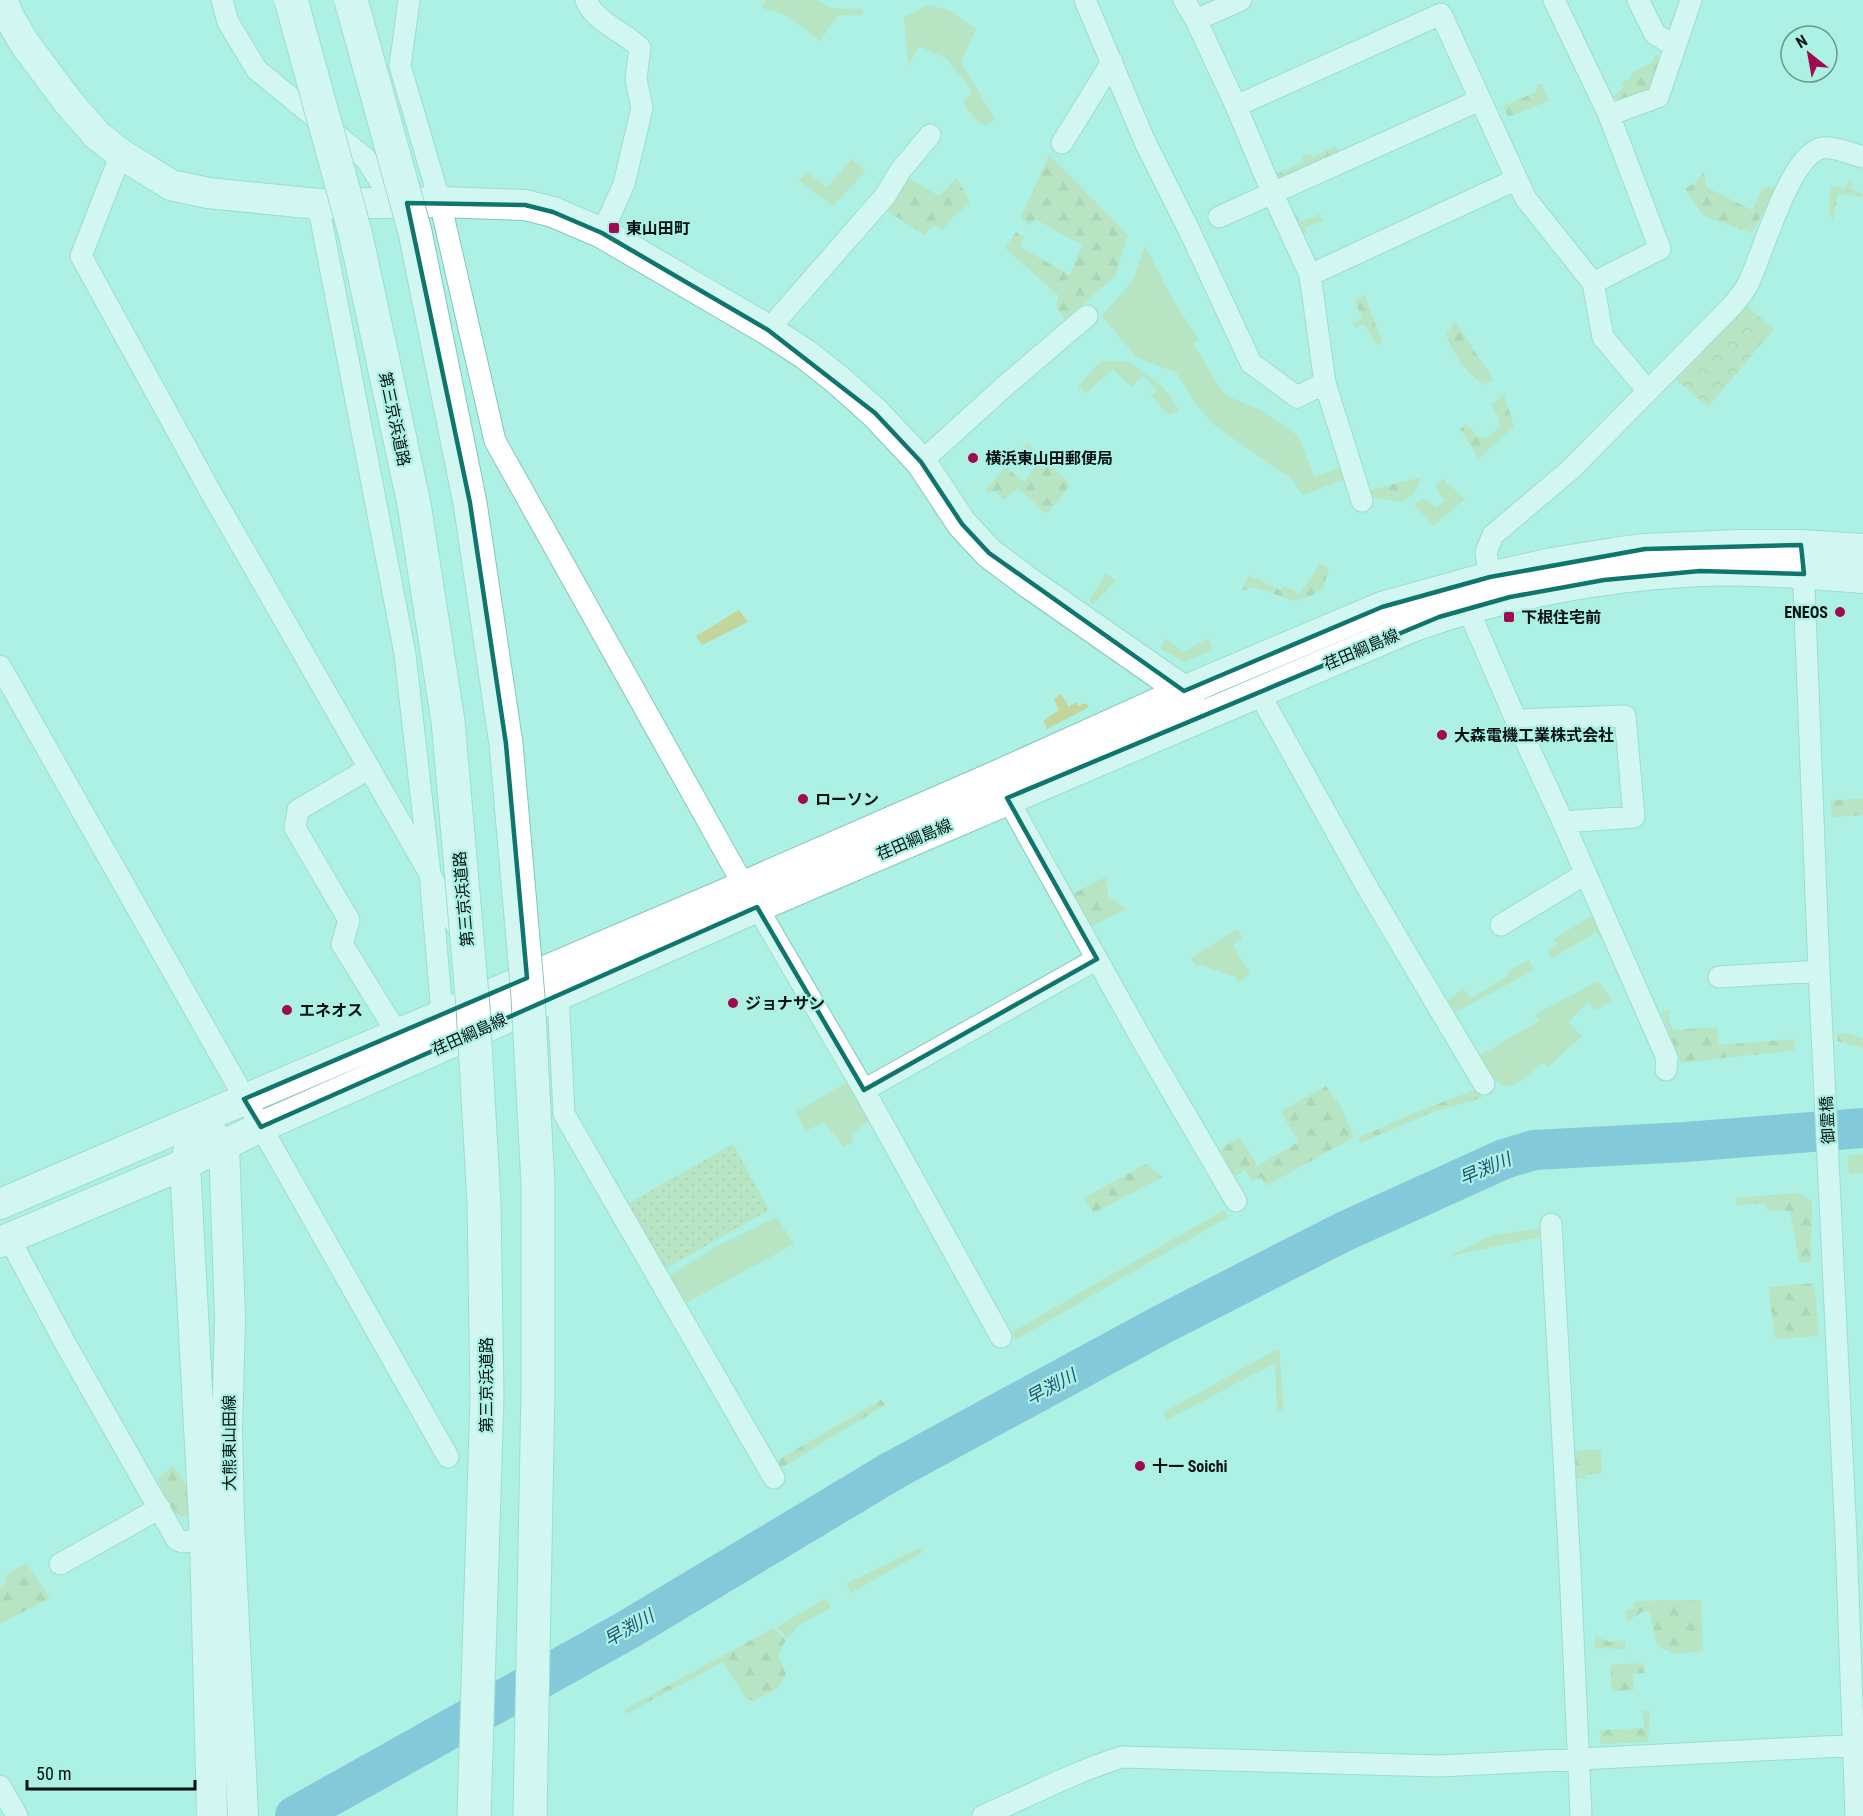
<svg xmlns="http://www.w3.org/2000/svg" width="1863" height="1816" viewBox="0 0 1863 1816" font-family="'Roboto Condensed','Noto Sans JP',sans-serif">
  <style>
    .grass { fill: #c4d59b }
    .forest { fill: url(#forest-firs) }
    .park { fill: url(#park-crowns) }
    .garden { fill: url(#garden-dots) }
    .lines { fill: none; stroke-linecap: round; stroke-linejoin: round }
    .river { stroke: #509acd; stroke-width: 40 }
    .street-casing { stroke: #84c6ba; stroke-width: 23 }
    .secondary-casing { stroke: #84c6ba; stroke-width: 32 }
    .street { stroke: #fff; stroke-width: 21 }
    .secondary { stroke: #fff; stroke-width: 30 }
    .highway-bridge-casing { stroke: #84c6ba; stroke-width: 35; stroke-linecap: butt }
    .highway-bridge { stroke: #fff; stroke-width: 33 }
    .marked { fill: none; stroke: #0f766e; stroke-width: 4.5; stroke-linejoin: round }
    .poi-dot { fill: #9f0a50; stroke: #adf0e4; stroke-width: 2 }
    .labels { text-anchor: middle; stroke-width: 4.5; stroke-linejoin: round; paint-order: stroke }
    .poi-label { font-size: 16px; font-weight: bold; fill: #00120f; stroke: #adf0e4; text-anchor: start }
    .street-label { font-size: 16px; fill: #00120f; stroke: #adf0e4 }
    .water-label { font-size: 18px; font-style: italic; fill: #1c5276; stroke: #adf0e4 }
  </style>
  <defs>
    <pattern id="forest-firs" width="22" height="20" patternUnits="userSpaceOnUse" patternTransform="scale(1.5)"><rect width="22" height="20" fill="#c4d59b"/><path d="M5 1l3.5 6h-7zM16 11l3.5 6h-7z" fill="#a7b684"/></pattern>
    <pattern id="park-crowns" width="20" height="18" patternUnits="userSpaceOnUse" patternTransform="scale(1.5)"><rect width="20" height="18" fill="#c4d59b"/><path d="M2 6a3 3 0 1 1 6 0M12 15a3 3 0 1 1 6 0" fill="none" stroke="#a7b684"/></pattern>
    <pattern id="garden-dots" width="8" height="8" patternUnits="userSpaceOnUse" patternTransform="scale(1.5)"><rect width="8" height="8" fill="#c4d59b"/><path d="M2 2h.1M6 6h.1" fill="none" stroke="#a7b684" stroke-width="1.8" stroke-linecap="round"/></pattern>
  </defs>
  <rect width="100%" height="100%" fill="#adf0e4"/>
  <!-- grass -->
  <path class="grass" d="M 765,0 L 818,0 L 831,8 L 863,9 L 862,16 L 838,15 L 820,41 L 786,15 L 762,8 Z
    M 928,5 L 949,10 L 976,29 L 961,62 L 995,119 L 986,126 L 978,122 L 963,103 L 972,91 L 947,59 L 919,46 L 908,66 L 904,17 Z
    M 852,159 L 866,171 L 833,206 L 799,180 L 806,172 L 827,187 Z
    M 1145,246 L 1169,293 L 1199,340 L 1193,344 L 1225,395 L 1263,411 L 1298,436 L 1314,477 L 1343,466 L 1348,478 L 1303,495 L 1289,477 L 1214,425 L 1196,404 L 1176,372 L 1137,358 L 1102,316 L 1133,280 Z
    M 1101,361 L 1128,361 L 1160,385 L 1169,394 L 1179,410 L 1169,415 L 1151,396 L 1157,390 L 1143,376 L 1131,387 L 1113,369 L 1085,394 L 1078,386 Z
    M 1443,479 L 1465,499 L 1433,526 L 1414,505 L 1423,498 L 1437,508 L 1444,500 L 1435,486 Z
    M 739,610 L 748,622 L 702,645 L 696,636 Z
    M 1166,638 L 1183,652 L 1208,638 L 1212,650 L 1185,662 L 1160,649 Z
    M 1061,694 L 1069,707 L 1076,702 L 1078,706 L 1086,703 L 1089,707 L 1047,729 L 1043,721 L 1059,710 L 1054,699 Z
    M 1593,915 L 1611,953 L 1596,932 L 1551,959 L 1547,951 L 1557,945 L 1554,939 Z
    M 1237,929 L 1242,938 L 1233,945 L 1250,974 L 1239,982 L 1236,977 L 1201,965 L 1197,967 L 1191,958 Z
    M 1529,960 L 1534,970 L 1456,1012 L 1448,1001 L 1463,988 L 1471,998 L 1508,976 L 1508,971 Z
    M 1598,981 L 1612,1000 L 1597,1010 L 1587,1003 L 1568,1022 L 1582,1036 L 1548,1067 L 1542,1063 C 1509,1093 1502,1097 1479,1056 L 1539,1021 L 1536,1014 Z
    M 847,1082 L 871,1120 L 851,1134 L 853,1142 L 844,1147 L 824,1122 L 806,1131 L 796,1112 Z
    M 1863,1154 L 1863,1173 L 1849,1174 L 1847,1155 Z
    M 1224,1210 L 1228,1217 L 1015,1340 L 1012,1332 Z
    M 777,1217 L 794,1244 L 684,1304 L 668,1277 L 715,1247 Z
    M 1543,1228 L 1543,1236 L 1447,1257 L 1493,1235 Z
    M 1279,1348 L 1284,1411 L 1277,1412 L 1275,1363 L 1167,1420 L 1163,1413 Z
    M 919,1548 L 923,1552 L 851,1593 L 846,1584 Z
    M 826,1598 L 831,1608 L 801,1624 L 787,1638 L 777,1627 Z"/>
  <!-- forest -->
  <path class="forest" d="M 1655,54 L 1663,59 C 1661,66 1658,75 1655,82 C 1648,95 1625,101 1611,98 L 1623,89 L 1621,83 L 1631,78 L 1631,74 L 1654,61 Z
    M 1542,84 L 1549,101 L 1508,117 L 1503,106 L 1537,92 L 1536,86 Z
    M 1336,146 L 1340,154 L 1276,182 L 1267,155 L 1277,174 L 1303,162 L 1302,156 L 1310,154 L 1313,157 Z
    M 1049,155 L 1128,235 L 1115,277 L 1065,319 L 1056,307 L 1059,296 L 1005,248 L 1016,232 L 1024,237 L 1020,247 L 1070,275 L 1082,245 L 1035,219 L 1029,225 L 1021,217 Z
    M 1704,172 L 1706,187 L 1752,210 L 1763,189 L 1777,186 L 1752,233 L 1704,216 L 1685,189 L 1696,182 Z
    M 908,178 L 939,196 L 957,178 L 970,203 L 952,218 L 942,230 L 934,225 L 925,235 L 885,210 Z
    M 1849,181 L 1852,182 L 1851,190 L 1862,193 L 1862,197 L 1838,193 L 1833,223 L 1829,208 L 1831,186 L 1845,189 Z
    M 1320,214 L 1323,221 L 1305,228 L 1307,233 L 1299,237 L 1291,217 L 1296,215 L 1300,222 Z
    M 1365,295 L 1382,343 L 1377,345 L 1364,324 L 1355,328 L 1353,324 L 1362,319 L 1355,301 Z
    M 1455,321 L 1493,379 L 1485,385 C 1463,369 1457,360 1446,335 Z
    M 1504,395 L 1514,426 L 1479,459 L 1460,429 L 1466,424 L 1478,437 L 1487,438 L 1500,427 L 1499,417 L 1491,405 Z
    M 1027,443 L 1071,485 L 1046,514 L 1018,488 L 1004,500 L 995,491 L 990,494 L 985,490 L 1006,467 L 1024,482 L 1036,466 L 1020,450 Z
    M 1422,477 L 1414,494 L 1401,502 L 1368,496 L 1367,491 Z
    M 1320,564 L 1329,568 L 1323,588 L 1311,596 L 1295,601 L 1253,587 L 1241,591 L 1249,575 L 1280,590 L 1285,586 L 1300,594 Z
    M 1106,573 L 1116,581 L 1092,605 L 1089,600 Z
    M 1863,799 L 1863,815 L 1832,817 L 1830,800 Z
    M 1106,877 L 1108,896 L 1126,909 L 1090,927 L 1075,906 L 1074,893 Z
    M 1669,1010 L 1670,1024 L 1674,1030 L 1717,1027 L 1719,1045 L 1795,1039 L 1795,1050 L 1681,1063 L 1661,1012 Z
    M 1837,1033 L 1851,1034 L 1863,1039 L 1863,1048 L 1837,1041 Z
    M 1326,1086 L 1341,1107 L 1354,1137 L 1266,1186 L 1261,1178 L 1252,1180 L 1245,1170 L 1233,1177 L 1218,1151 L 1239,1137 L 1258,1166 L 1298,1142 L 1281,1111 Z
    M 1478,1089 L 1482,1098 L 1433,1112 L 1360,1143 L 1358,1138 L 1421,1110 Z
    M 1146,1164 L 1162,1177 L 1094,1213 L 1084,1198 Z
    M 1799,1193 L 1812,1202 L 1811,1262 L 1799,1262 L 1790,1211 L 1767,1210 L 1765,1203 L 1736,1205 L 1736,1198 Z
    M 1814,1283 L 1819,1336 L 1775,1339 L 1768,1287 Z
    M 881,1400 L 885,1405 L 776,1471 L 771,1464 Z
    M 1601,1450 L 1602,1473 L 1586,1475 L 1586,1479 L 1571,1478 L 1571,1451 Z
    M 173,1466 L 192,1493 L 192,1518 L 172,1514 L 158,1479 Z
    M 26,1563 L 50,1598 L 0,1624 L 0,1588 L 5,1585 L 5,1576 Z
    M 1701,1600 L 1703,1651 L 1674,1654 L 1657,1645 L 1650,1613 L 1646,1610 L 1627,1621 L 1626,1610 L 1634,1609 L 1634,1601 Z
    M 773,1628 L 786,1640 L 778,1656 L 786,1674 L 778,1688 L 753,1701 L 746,1698 L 723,1662 L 626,1714 L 624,1710 Z
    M 1595,1636 L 1610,1642 L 1625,1640 L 1626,1649 L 1595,1648 Z
    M 1644,1663 L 1645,1673 L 1633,1674 L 1634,1690 L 1612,1691 L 1610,1665 Z
    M 1643,1711 L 1650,1711 L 1648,1742 L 1601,1744 L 1599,1730 L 1644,1728 Z"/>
  <!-- park -->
  <path class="park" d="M 1746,305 L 1774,329 L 1708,407 L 1674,378 Z"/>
  <!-- garden -->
  <path class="garden" d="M 733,1144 L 769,1210 L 663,1270 L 626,1205 Z"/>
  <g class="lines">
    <!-- river -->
    <path class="river" d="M 295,1816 L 629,1629 L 892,1471 L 1161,1325 L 1343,1232 L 1504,1159 L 1534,1150 L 1685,1142 L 1863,1128"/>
    <!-- street casing -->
    <g class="street-casing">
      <path id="street" d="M 222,0 L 228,22 L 257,70 L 366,159 L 394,203
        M 409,0 L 400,66 L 440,202 L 495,441 L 744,886
        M 586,0 C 595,23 624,31 640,48 L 636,79 L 642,108 L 624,184 L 602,233
        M 1085,0 L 1145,142 L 1190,232 L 1251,363 L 1297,397 L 1325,383
        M 1184,0 L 1196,20 L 1236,106 L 1272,192 L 1310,275 L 1325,383 L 1362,501
        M 1554,0 L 1609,115 L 1660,249 L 1593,283
        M 1638,0 L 1655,34 L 1675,46
        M 1196,20 L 1241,0
        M 1236,106 L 1441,14 L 1526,199 L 1593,283 L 1603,337 L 1647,390
        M 1609,115 L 1658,97 L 1691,0
        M 1062,143 L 1112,62
        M 121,154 L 81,256 L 209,489 L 430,874 L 460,932
        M 318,204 L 405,654 L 430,874 L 442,1014
        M 1219,217 L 1480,100
        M 1310,275 L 1517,179
        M 768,330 L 885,196 L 900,171 L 930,135
        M 921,462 L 1005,386 L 1087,316
        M 1803,561 L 1819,971 L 1846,1537 L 1856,1816
        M 1490,577 L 1486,552 L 1493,535 L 1570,470 L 1731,307 C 1737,300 1744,292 1748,284 C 1763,254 1789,155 1822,148 C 1834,146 1851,154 1863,157
        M 1468,609 L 1516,720 L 1563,822 L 1667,1058 L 1666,1070
        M 0,666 L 448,1457
        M 1259,693 L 1367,887 L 1484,1084
        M 1516,720 L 1625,716 L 1634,817 L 1563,822
        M 370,768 L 298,810 L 295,828 L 349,920 L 342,944 L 397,1033
        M 1007,798 L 1146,1047 L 1236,1201
        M 757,907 L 864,1090 L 1001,1337
        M 1501,925 L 1585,874
        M 1719,977 L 1819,971
        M 558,994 L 564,1114 L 774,1478
        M 864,1090 L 1097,959
        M 1551,1224 L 1570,1568 L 1581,1816
        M 9,1238 L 65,1343 L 177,1540 L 183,1542 L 205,1539
        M 60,1564 L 160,1508
        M 0,1786 L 17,1816
        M 983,1816 C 1029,1796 1074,1772 1122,1757 L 1439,1766 L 1863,1745"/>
    </g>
    <!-- secondary casing -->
    <g class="secondary-casing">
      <path id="secondary" d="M 2,0 L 9,17 L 25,44 L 69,103 L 97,135 L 121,154 L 171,185 L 208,193 L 318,204 L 440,202 L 525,205 L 553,212 L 602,233 L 768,330 L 805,354 L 838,380 L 875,413 L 921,462 L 962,524 L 989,553 L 1029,583 L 1184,691 L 1190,705
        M 212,1134 L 224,1145 L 230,1318 L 227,1430 L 229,1521 L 243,1816
        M 190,1145 L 185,1164 L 205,1539 L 212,1816
        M 0,1204 L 744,886 L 994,777 L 1207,681 L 1382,607 L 1490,577 L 1552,563 L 1614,553 L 1645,549 L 1738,545 L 1801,545 L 1863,549
        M 0,1242 L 185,1164 L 261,1127 L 757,907 L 1414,626 C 1506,594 1602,576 1699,571 C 1754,569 1809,574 1863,578"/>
    </g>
    <!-- street -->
    <use href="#street" class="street"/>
    <!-- secondary -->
    <use href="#secondary" class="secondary"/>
    <!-- highway-bridge casing -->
    <g class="highway-bridge-casing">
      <path id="highway-bridge" d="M 291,0 L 356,236 L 414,504 L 448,721 L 473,1007 L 484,1203 L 487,1397 L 474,1816
        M 351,0 L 415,232 L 470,503 L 506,744 L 528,997 L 538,1185 L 538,1390 L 530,1816"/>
    </g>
    <!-- highway-bridge -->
    <use href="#highway-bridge" class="highway-bridge"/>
  </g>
  <!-- marked area -->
  <path d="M0 0H1863V1816H0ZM 407,203 L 525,205 L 553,212 L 602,233 L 768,330 L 875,413 L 921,462 L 962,524 L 989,553 L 1184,691 L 1382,607 L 1490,577 L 1645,549 L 1801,545 L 1804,574 L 1700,571 L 1604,580 L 1510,597 L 1439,617 L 1007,798 L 1097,959 L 864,1090 L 757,907 L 261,1127 L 244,1099 L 527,978 L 506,744 L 470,503 Z" fill="#adf0e4" fill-opacity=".55" fill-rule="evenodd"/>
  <path class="marked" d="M 407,203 L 525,205 L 553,212 L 602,233 L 768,330 L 875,413 L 921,462 L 962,524 L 989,553 L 1184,691 L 1382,607 L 1490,577 L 1645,549 L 1801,545 L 1804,574 L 1700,571 L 1604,580 L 1510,597 L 1439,617 L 1007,798 L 1097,959 L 864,1090 L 757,907 L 261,1127 L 244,1099 L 527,978 L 506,744 L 470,503 Z"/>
  <!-- markers -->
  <g class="poi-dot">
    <rect x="608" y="222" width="12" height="12" rx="3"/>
    <circle cx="973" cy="458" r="6"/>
    <circle cx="1840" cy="612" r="6"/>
    <rect x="1503" y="611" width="12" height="12" rx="3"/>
    <circle cx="1442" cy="735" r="6"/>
    <circle cx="803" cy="799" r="6"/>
    <circle cx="733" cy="1003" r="6"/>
    <circle cx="287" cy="1010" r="6"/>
    <circle cx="1140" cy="1466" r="6"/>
  </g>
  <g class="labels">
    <!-- poi labels -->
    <g class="poi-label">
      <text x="626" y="234">東山田町</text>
      <text x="985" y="464">横浜東山田郵便局</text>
      <text x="1828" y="618" text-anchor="end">ENEOS</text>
      <text x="1521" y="623">下根住宅前</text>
      <text x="1454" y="741">大森電機工業株式会社</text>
      <text x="815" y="805">ローソン</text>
      <text x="745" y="1009">ジョナサン</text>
      <text x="299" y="1016">エネオス</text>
      <text x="1152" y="1472">十一 Soichi</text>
    </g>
    <!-- street labels -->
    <g class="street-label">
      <text transform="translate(395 419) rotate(78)" y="6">第三京浜道路</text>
      <text transform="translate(1361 649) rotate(-23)" y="6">荏田綱島線</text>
      <text transform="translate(914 839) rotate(-23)" y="6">荏田綱島線</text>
      <text transform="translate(463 899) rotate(-95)" y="6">第三京浜道路</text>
      <text transform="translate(469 1034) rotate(-24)" y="6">荏田綱島線</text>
      <text transform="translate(1827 1120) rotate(-93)" y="6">御霊橋</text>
      <text transform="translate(486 1385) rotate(-90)" y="6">第三京浜道路</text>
      <text transform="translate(229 1443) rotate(-90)" y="6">大熊東山田線</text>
    </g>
    <!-- water labels -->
    <g class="water-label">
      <text transform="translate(1485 1169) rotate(-23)" y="6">早渕川</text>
      <text transform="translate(1051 1387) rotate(-28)" y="6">早渕川</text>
      <text transform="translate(629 1628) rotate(-30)" y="6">早渕川</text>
    </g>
  </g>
  <!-- north arrow -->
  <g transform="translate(1809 54) rotate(329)"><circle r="28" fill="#adf0e4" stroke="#68978f" stroke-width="1.5"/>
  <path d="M0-4.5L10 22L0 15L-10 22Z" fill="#9f0a50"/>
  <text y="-9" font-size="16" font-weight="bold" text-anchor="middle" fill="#00120f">N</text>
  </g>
  <!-- scale -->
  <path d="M27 1780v9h168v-9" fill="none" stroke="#00120f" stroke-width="3"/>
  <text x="36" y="1780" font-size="18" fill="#00120f" stroke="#adf0e4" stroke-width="4.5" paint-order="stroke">50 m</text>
</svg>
